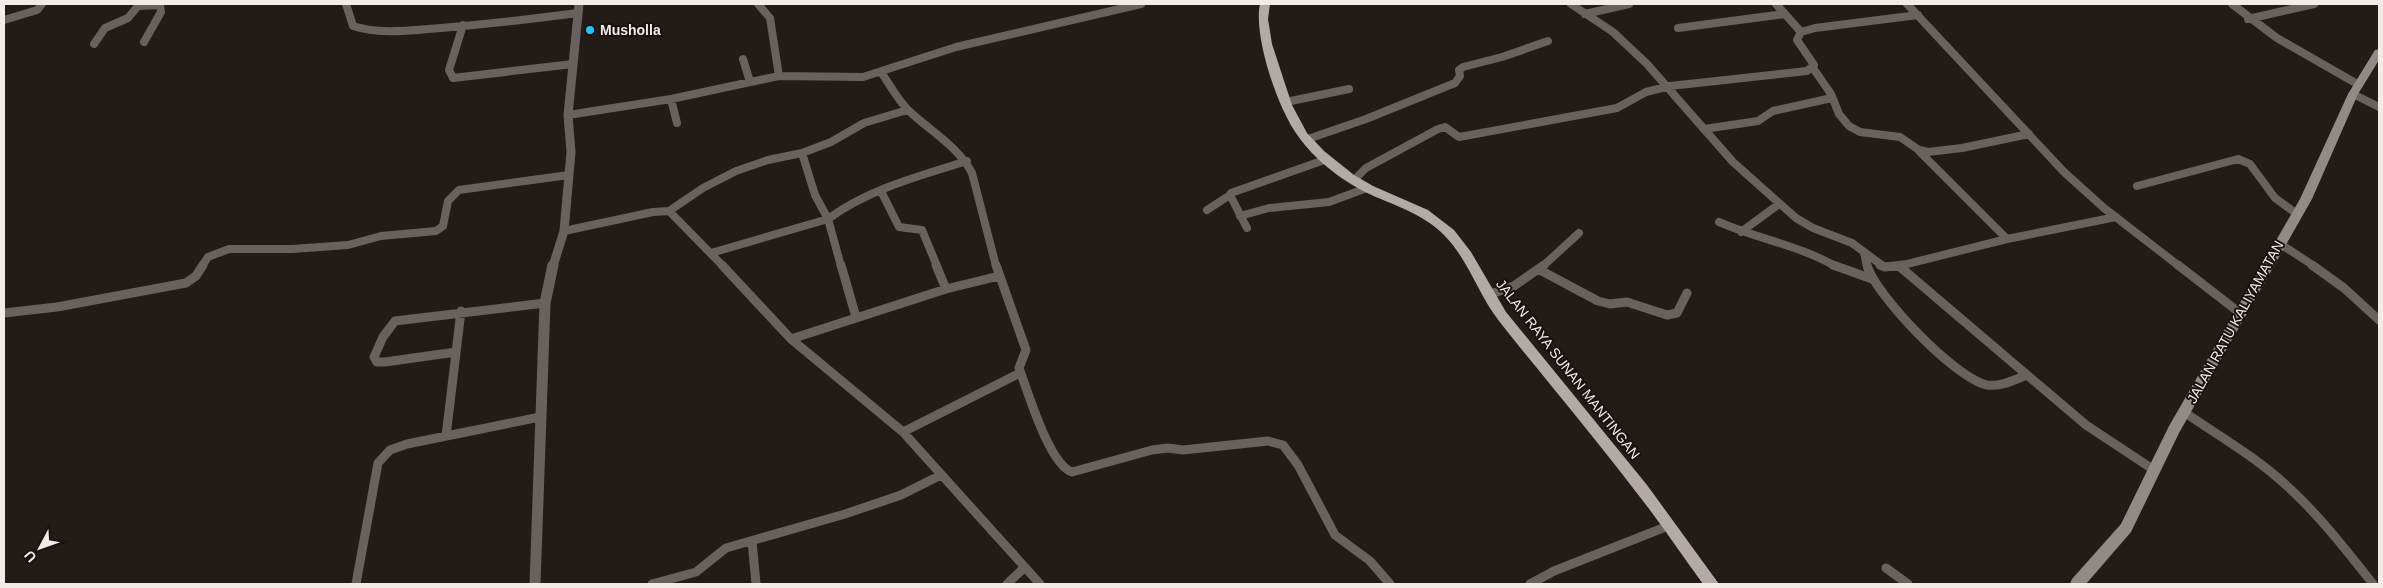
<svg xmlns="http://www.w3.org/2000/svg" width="2383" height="588" viewBox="0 0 2383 588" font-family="Helvetica,sans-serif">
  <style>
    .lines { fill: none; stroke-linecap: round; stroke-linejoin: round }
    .minor-far1 { stroke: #676260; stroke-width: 8 }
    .minor { stroke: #676260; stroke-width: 9 }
    .tertiary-far1 { stroke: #676260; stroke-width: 9 }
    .tertiary { stroke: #676260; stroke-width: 11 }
    .secondary { fill: #928a87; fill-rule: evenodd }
    .primary { fill: #b3a9a5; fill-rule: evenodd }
    .poi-dot { fill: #1cc9fc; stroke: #19120e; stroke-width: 2 }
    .labels { text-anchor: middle; stroke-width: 4; stroke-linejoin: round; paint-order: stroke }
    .poi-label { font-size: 14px; font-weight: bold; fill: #f2ece9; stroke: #19120e; text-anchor: start }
    .street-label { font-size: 14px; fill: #f2ece9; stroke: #19120e }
  </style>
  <rect width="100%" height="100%" fill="#231b17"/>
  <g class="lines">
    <!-- minor-far1 -->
    <path class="minor-far1" d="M 346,4 L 353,26 C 381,35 412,30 441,28 C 487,24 532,19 578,13
      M 758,4 L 770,18 L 779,76
      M 1571,4 L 1613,32 L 1647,64 L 1733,162 L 1796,218 L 1813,228 L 1852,243 L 1883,266
      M 1776,4 L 1801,32
      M 1907,4 L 2064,172 L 2104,208 L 2179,266
      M 2232,4 L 2277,38 L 2359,85
      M 138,6 L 160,5 L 161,12 L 144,42
      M 1585,14 L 1629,4
      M 2248,19 L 2314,4
      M 4,20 L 37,10 L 42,4
      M 463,25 L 449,70 L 453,78 L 573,64
      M 1678,28 L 1785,14
      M 94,44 L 105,28 L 128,18 L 138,6 L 137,4
      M 743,59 L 750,82
      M 1813,68 L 1831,94 L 1839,114 L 1849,126 L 1860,132 L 1900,137 L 1919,150 L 1928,152 L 1962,148 L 2029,134
      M 881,72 C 890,85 897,99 908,110 C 931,132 957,145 972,173 L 996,266
      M 2353,94 L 2379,107
      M 671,99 L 677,123
      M 1286,102 L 1349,89
      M 568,115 L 671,99 L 779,76 L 863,77 L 956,47 L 1141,4
      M 1704,129 L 1758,121 L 1773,111 L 1832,98
      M 1308,139 L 1366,119 L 1455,83 L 1460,76 L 1459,70 L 1463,67 L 1502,57 L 1548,41
      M 1919,151 L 2007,239
      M 802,153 L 815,195 L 828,219 L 841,266
      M 1354,180 L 1366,168 L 1438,129 L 1445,127 L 1459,137 L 1617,108 L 1646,92 L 1670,86 L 1807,71 L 1814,65 L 1797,40 L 1801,32 L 1815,28 L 1918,15
      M 2137,186 L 2238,159 L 2250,164 L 2275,198 L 2297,214
      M 881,191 L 899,227 L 922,230 L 937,266
      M 1207,210 L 1230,195
      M 669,211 L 703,188 L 736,171 L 768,160 L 802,153 L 831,142 L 864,123 L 907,110
      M 1240,216 L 1269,208 L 1329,202 L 1367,188
      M 1719,222 C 1758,239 1798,245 1835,266
      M 1247,228 L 1230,195 L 1231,193 L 1327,159
      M 564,231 L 653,212 L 669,211 L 723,266
      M 1741,232 L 1779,204
      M 2279,243 L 2314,266
      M 711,253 L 828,219 C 869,189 919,176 967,161
      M 1864,253 L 1867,266
      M 202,266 L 208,257 L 229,249 L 292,249 L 348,245 L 381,236 L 436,231 L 443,226 L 448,201 L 459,190 L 569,175
      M 1543,266 L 1579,233
      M 1899,266 L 2007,239 L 2116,217"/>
    <!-- minor -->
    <path class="minor" d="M 722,265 L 791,339 L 903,432 L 1040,584
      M 841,265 L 856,317
      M 936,265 L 946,289
      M 996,265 L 1026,350 L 1019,368 C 1028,392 1049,464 1072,472 L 1152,450 L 1168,448 L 1183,450 L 1268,441 L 1283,445 L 1298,465 L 1335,535 L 1370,561 L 1390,584
      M 1833,265 L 1872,279
      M 1867,265 C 1875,295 1956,379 1987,385 C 2001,387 2014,380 2027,375
      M 1880,265 L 1885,267 L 1904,265
      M 2178,265 L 2240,313
      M 2312,265 L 2344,288 L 2379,320
      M 1899,266 L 2086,425 L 2154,470
      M 1538,269 L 1598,301 L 1610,304 L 1627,302 L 1667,315 L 1677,313 L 1687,293
      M 1488,295 L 1514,286 L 1544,265
      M 4,313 L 57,307 L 186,283 L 196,276 L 203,265
      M 791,339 L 946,289 L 999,276
      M 456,352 L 385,362 L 377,362 L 374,357 L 383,337 L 395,321 L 545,303
      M 2184,412 C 2219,436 2256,457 2287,486 C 2319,515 2346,550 2373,584
      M 903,432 L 1020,373
      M 446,436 L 461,311
      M 752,541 L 756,584
      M 1886,568 L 1908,584
      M 356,584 L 378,463 L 390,450 L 407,444 L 540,417
      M 652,584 L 696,572 L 726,548 L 845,514 L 901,495 L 941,475
      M 1007,584 L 1024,568
      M 1530,584 L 1554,571 L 1668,526"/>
    <!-- tertiary-far1 -->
    <path class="tertiary-far1" d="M 553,266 L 564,231 L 571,152 L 568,115 L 579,4"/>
    <!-- tertiary -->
    <path class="tertiary" d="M 535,584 L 545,303 L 553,265"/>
    <!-- secondary -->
    <path class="secondary" d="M 2379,49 L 2379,60 L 2358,94 L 2312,199 L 2179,433 L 2131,532 L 2086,584 L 2070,584 L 2072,579 L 2121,524 L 2169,426 L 2300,199 L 2348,94 L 2375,50 Z"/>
    <!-- primary -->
    <path class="primary" d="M 1260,4 L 1270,4 L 1268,19 L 1272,44 L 1292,105 L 1307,133 L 1324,151 L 1354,175 L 1373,186 L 1428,210 L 1454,230 L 1471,252 L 1506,312 L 1647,485 L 1719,584 L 1703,584 C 1681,554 1660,522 1636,492 C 1592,434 1544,378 1499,321 C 1478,294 1468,259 1444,235 C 1421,212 1392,205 1365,192 C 1340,179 1314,159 1298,136 C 1278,110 1253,36 1260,4 Z"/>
  </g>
  <!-- markers -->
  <circle class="poi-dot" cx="590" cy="30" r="5"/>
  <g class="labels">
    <!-- poi labels -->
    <g class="poi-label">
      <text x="600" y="35">Musholla</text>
    </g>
    <!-- street labels -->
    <g class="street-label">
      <text transform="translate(2235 322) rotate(-61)" y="5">JALAN RATU KALIYAMATAN</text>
      <text transform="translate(1568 369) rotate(52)" y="5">JALAN RAYA SUNAN MANTINGAN</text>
    </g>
  </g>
  <!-- border -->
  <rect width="2383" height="588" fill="none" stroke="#f2ece9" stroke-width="10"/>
  <!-- north arrow -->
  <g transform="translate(40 548) rotate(229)" stroke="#19120e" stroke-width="4" paint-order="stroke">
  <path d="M0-4L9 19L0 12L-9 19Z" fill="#f2ece9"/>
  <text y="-8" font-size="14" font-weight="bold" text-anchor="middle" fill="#f2ece9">U</text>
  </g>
</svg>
